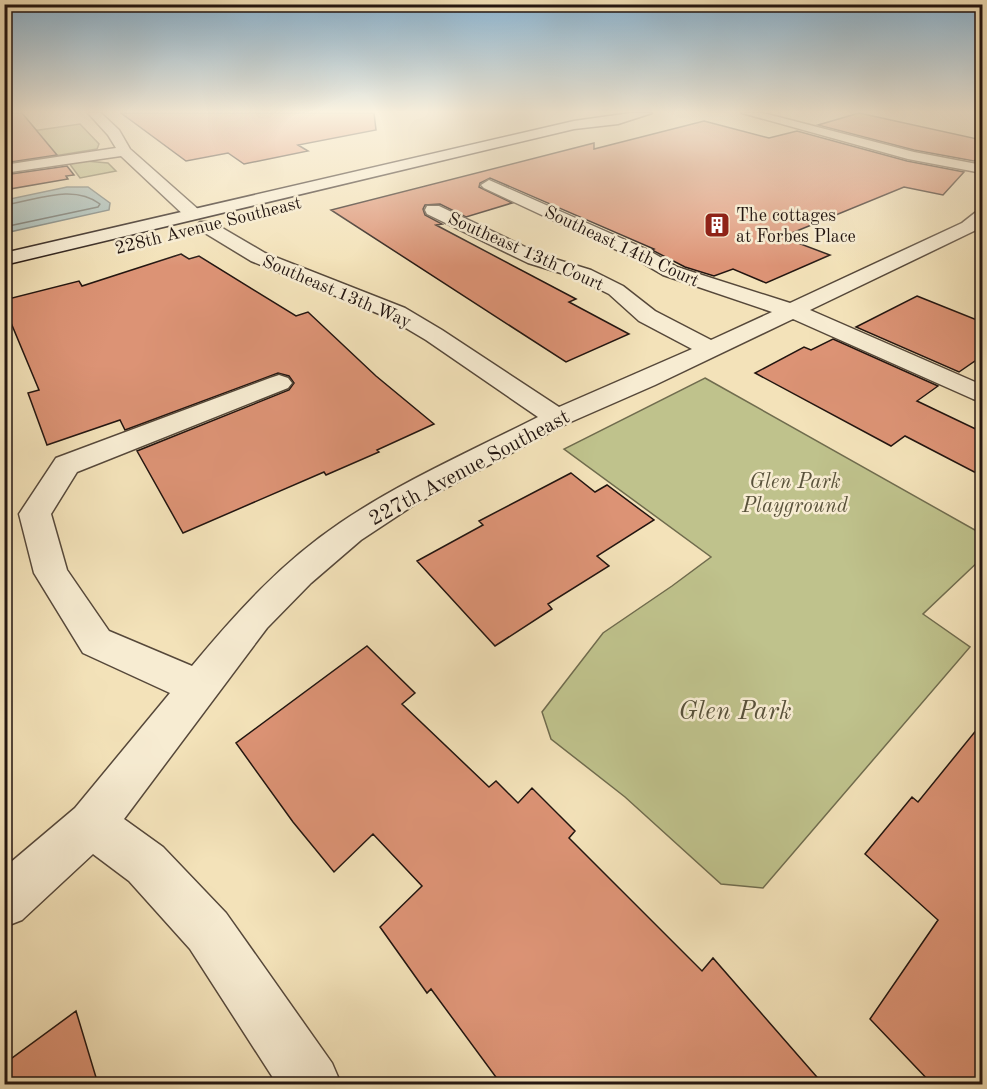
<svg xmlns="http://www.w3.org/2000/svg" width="987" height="1089" viewBox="0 0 987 1089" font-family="'Old Standard TT',serif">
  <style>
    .green { fill: #bfc28c; stroke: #706c4e; stroke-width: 1.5 }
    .water { fill: #a0bbba; stroke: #6e7976; stroke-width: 1.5 }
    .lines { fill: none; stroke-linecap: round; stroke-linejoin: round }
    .shore { stroke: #616865; stroke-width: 1.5 }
    .building { fill: #dc9375; stroke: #221510; stroke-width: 1.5 }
    .street-casing { stroke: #56483a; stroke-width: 3 }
    .secondary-casing { stroke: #221510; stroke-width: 3 }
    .street { fill: #f7ecd2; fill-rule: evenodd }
    .secondary { fill: #f7ecd2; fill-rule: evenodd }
    .labels { text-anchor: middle; stroke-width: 5; stroke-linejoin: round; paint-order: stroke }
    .far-poi-label { font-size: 18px; fill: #221510; stroke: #f7ecd2; text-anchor: start }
    .far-street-label { font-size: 18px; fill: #221510; stroke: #f7ecd2 }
    .street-label { font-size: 21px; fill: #221510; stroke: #f7ecd2 }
    .park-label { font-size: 21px; font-style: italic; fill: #59523b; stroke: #f7ecd2 }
    .near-park-label { font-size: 26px; font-style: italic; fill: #59523b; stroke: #f7ecd2 }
  </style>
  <rect width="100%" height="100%" fill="#f3e2b9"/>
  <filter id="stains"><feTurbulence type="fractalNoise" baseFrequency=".00333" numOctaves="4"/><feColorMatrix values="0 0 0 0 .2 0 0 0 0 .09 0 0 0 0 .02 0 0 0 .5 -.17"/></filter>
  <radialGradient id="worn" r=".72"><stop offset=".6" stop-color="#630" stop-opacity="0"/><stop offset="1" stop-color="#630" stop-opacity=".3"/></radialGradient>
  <!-- green -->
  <path class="green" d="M 80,124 L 99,144 L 97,149 L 5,164 L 5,135 Z
    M 86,161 L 108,163 L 116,171 L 80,178 L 69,163 Z
    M 705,378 L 982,534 L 982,558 L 923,614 L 970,647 L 763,888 L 721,884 L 625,797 L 551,739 L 542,712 L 603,633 L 672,586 L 711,557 L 564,449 Z"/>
  <!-- water -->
  <path class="water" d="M 67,187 L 88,187 L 110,203 L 109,210 L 5,233 L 5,200 Z"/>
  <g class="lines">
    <!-- shore -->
    <path class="shore" d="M 4,205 C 35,201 72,183 100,204 L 98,207 L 4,227"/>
  </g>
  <!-- building -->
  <path class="building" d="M 4,113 L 22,113 L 57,155 L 4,163 Z
    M 121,113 L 374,113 L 376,130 L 298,145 L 308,151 L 244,164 L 228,153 L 186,161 Z
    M 859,113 L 982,140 L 982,153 L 974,161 L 914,150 L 818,125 Z
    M 704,121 L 769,138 L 797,131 L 907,161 L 964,172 L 943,195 L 904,187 L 782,237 L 830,255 L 766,283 L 733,269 L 714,276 L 685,267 L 652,250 L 654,249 L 490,178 L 480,183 L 479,187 L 512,203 L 466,217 L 440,204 L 425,205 L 423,209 L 425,215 L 442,224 L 436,225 L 576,299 L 569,302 L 629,334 L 566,362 L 331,210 L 594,143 L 594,149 Z
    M 67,166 L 74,175 L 66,176 L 68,179 L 4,190 L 4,175 Z
    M 181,254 L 189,259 L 199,256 L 296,316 L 308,312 L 376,376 L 434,424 L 377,450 L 379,452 L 326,475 L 324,472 L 183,533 L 137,451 L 289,390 L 294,383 L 289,376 L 278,373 L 125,430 L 120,420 L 47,445 L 28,393 L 39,390 L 4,306 L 4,300 L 79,281 L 82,286 Z
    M 917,296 L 982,322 L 982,356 L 959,372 L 856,327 Z
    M 833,339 L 938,386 L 917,401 L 982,432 L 982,476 L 905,436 L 891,446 L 755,373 L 804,347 L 811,350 Z
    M 571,473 L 595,492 L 607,485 L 654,520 L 597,556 L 609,566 L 548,604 L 552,609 L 495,646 L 417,561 L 483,525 L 479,521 Z
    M 367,646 L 415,693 L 402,704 L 489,787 L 496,781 L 518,803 L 532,788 L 575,831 L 569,838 L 702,971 L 713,958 L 823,1084 L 501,1084 L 431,989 L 427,993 L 380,927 L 422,886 L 373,834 L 334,872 L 293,822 L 236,743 Z
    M 982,723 L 982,1084 L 932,1084 L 870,1019 L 938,920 L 865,854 L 912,797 L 918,802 Z
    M 76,1011 L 98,1084 L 4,1084 L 4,1064 Z"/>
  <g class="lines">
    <!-- street casing -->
    <g class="street-casing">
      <path id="street" d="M 88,113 L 101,113 L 119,130 L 130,149 L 199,210 L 201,214 L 199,218 L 187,218 L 121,156 L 4,173 L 4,165 L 116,148 L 108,135 Z
        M 742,113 L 763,113 L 914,152 L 982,165 L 982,173 L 908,159 Z
        M 489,180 L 648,250 L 677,267 L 790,303 L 962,223 L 976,212 L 982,211 L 982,224 L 974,231 L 810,310 L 982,385 L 982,402 L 973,399 L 793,319 L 655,385 L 566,424 L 414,505 L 361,540 L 311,583 L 267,628 L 124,819 L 163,847 L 226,913 L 332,1063 L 341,1084 L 277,1084 L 190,949 L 129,881 L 93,854 L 22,920 L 4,927 L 4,868 L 75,808 L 170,693 L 83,653 L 34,573 L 19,514 L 56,458 L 270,378 L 279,375 L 288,378 L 292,383 L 288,388 L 77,472 L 51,514 L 67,570 L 109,631 L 192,666 C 236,613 282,562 340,523 C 402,481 471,451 538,417 L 426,340 L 389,318 L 251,261 L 200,230 L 197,226 L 200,222 L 212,222 L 265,253 L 405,308 L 442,330 L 559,407 L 692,349 L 639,321 L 609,294 L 577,278 L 528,263 L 427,214 L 425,210 L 427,206 L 439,206 L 542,255 L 591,270 L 623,286 L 655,311 L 711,340 L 772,312 L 663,275 L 634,258 L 484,188 L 481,185 Z"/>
    </g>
    <!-- secondary casing -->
    <g class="secondary-casing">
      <path id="secondary" d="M 630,113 L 652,113 L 618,124 L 574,129 L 4,265 L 4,253 L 574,121 Z"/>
    </g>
    <!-- street -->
    <use href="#street" class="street"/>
    <!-- secondary -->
    <use href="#secondary" class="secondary"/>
  </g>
  <!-- sky -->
  <linearGradient id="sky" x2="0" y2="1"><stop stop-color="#8bb7d6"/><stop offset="0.42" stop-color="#faf2e0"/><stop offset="1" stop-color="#faf2e0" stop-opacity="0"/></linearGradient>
  <rect width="987" height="266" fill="url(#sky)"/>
  <!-- icons -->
  <defs>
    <g id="building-square" transform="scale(1.35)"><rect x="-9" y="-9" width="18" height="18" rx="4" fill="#8f2418" stroke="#f7ecd2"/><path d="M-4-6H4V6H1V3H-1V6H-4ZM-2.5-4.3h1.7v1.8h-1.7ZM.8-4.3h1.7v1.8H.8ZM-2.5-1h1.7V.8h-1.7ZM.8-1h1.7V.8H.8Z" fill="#fff"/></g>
  </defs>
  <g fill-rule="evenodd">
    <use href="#building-square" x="717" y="225"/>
  </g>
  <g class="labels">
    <!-- far-poi labels -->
    <g class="far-poi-label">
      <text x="736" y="221">The cottages<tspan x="736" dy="21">at Forbes Place</tspan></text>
    </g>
    <!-- far-street labels -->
    <g class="far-street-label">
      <text transform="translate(208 225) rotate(-14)" y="6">228th Avenue Southeast</text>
      <text transform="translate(622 246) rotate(25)" y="6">Southeast 14th Court</text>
      <text transform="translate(526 251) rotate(24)" y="6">Southeast 13th Court</text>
      <text transform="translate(337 291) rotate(23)" y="6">Southeast 13th Way</text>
    </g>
    <!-- street labels -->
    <g class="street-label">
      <text transform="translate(469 467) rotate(-28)" y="7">227th Avenue Southeast</text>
    </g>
    <!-- park labels -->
    <g class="park-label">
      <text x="795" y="488">Glen Park<tspan x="795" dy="24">Playground</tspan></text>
    </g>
    <!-- near-park labels -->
    <g class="near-park-label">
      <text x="735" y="719">Glen Park</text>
    </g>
  </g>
  <!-- margin -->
  <rect width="987" height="1089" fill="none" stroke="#f3e2b9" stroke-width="24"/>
  <rect x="6" y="6" width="975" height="1077" fill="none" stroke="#221510" stroke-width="3"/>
  <rect x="12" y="12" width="963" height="1065" fill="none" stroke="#221510" stroke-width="1.5"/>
  <rect width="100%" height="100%" filter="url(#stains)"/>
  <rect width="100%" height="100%" fill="url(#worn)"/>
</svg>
